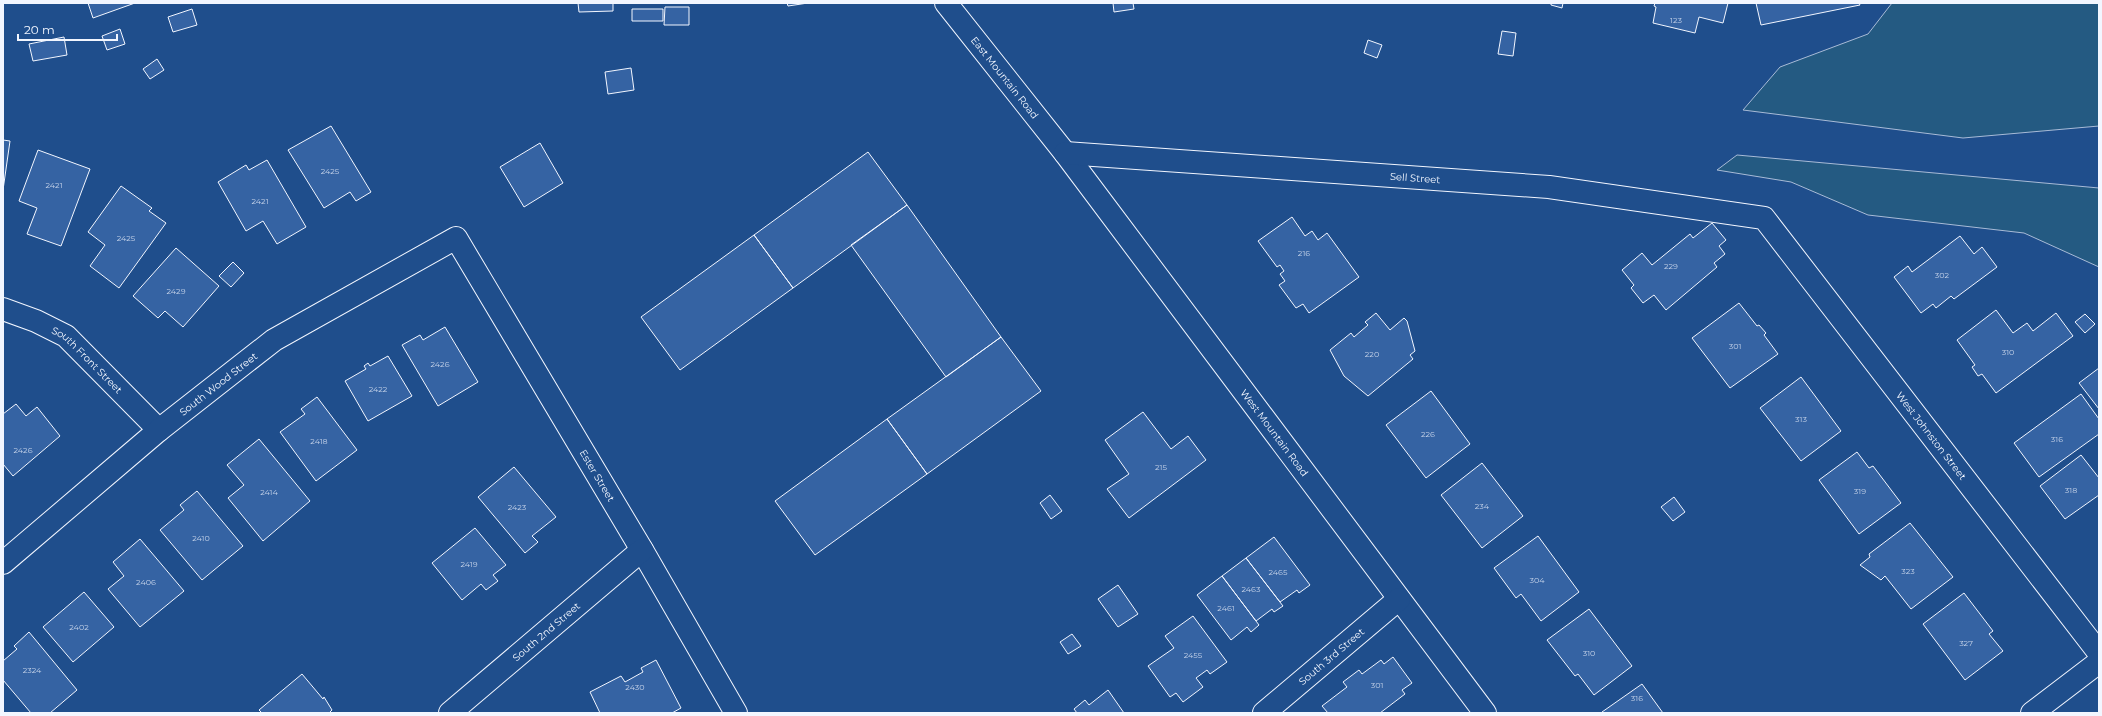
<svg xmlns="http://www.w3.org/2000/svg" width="2102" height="716" viewBox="0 0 2102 716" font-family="Montserrat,sans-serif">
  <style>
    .green { fill: #245a82; stroke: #a8bbd7 }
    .building { fill: #3563a3; stroke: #f2f6ff }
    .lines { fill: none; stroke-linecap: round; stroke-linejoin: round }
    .minor-casing { stroke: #f2f6ff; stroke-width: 24 }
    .primary-casing { stroke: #f2f6ff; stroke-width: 24 }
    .minor { stroke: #1f4e8c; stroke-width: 22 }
    .primary { stroke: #1f4e8c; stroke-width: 22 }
    .labels { text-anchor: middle; stroke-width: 3; stroke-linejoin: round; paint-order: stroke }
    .number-label { font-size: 8px; fill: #c3d1e8 }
    .street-label { font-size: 10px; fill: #f2f6ff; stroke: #1f4e8c }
  </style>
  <rect width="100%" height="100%" fill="#1f4e8c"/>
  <!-- green -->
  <path class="green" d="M 1892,3 L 2099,3 L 2099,126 L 1963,138 L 1743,110 L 1780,67 L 1868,34 Z
    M 1737,155 L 2099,188 L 2099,267 L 2024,233 L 1868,215 L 1791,182 L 1717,170 Z"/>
  <!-- building -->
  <path class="building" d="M 88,3 L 135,3 L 93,18 Z
    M 578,3 L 613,3 L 613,11 L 579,12 Z
    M 787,3 L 808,3 L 788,6 Z
    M 1113,3 L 1133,3 L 1134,9 L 1114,12 Z
    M 1551,3 L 1563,3 L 1562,8 L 1551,5 Z
    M 1655,3 L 1728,3 L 1723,23 L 1699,17 L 1695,33 L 1653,23 L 1656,7 L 1654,6 Z
    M 1756,3 L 1859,3 L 1860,5 L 1761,25 Z
    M 665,7 L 689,7 L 689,25 L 664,25 Z
    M 192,9 L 197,25 L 173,32 L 168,17 Z
    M 632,9 L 663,9 L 663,21 L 632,21 Z
    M 120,29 L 125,44 L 107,50 L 102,36 Z
    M 1502,31 L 1516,33 L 1513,56 L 1498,54 Z
    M 64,37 L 67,55 L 33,61 L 29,44 Z
    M 1368,40 L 1382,45 L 1377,58 L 1364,53 Z
    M 157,59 L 164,70 L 150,79 L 143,69 Z
    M 631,68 L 634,90 L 608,94 L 605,72 Z
    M 331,126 L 371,192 L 356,201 L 350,192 L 324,208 L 288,150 Z
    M 3,140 L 10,141 L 3,190 Z
    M 540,143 L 563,183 L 524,207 L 500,167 Z
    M 38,150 L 90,169 L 61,246 L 27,234 L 37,208 L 19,201 Z
    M 868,152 L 907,205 L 793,288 L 754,235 Z
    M 267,160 L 306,227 L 277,244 L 263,221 L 246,231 L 218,182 L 246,165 L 249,170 Z
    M 121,186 L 152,208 L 149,211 L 166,223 L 119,288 L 90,266 L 105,245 L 88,232 Z
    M 907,205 L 1001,337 L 946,377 L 851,245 Z
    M 1292,217 L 1305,236 L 1312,231 L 1318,240 L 1327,233 L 1359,277 L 1309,313 L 1303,304 L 1296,308 L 1279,285 L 1285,281 L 1280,274 L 1284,271 L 1280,265 L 1277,267 L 1258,241 Z
    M 1712,223 L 1726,240 L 1719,246 L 1725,254 L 1714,263 L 1717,267 L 1666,310 L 1654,295 L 1643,303 L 1631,288 L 1634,285 L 1622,270 L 1642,253 L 1652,265 L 1690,234 L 1693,238 Z
    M 754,235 L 793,288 L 680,370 L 641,317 Z
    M 1960,236 L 1974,254 L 1982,247 L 1997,267 L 1954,299 L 1951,296 L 1936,308 L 1933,304 L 1921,313 L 1894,277 L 1908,266 L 1912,272 Z
    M 176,248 L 219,286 L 183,327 L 165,311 L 158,318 L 133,296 Z
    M 233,262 L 244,273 L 231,287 L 219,276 Z
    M 1739,303 L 1757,326 L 1759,325 L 1766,333 L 1764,335 L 1778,354 L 1730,388 L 1692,338 Z
    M 1996,310 L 2013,333 L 2027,323 L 2033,331 L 2056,313 L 2073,336 L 1996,393 L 1982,374 L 1978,376 L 1972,367 L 1975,365 L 1957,340 Z
    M 1376,313 L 1390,330 L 1404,318 L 1407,321 L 1415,351 L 1410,355 L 1413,359 L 1368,396 L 1344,376 L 1330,350 L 1351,333 L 1354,337 L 1368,325 L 1365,322 Z
    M 2085,314 L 2095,324 L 2085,333 L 2075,322 Z
    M 445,327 L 478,382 L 438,406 L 402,345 L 420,335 L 423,340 Z
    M 1001,337 L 1041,391 L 927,474 L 887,419 Z
    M 388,356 L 412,396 L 368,421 L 345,381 L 366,369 L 364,366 L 368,363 L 370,366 Z
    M 2099,368 L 2099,409 L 2079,383 Z
    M 1801,377 L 1841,431 L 1801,461 L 1760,408 Z
    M 1431,391 L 1470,444 L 1426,478 L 1386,425 Z
    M 2081,394 L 2099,419 L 2099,434 L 2039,477 L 2014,443 Z
    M 317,397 L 357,450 L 316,481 L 280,432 L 305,414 L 301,409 Z
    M 16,404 L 26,416 L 37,407 L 60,436 L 13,476 L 3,464 L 3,414 Z
    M 1143,412 L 1171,449 L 1188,436 L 1206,460 L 1129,518 L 1107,489 L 1129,474 L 1105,440 Z
    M 887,419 L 927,474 L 815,555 L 775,501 Z
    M 259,439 L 310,501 L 263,541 L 228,498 L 244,485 L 227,465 Z
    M 1857,452 L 1869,468 L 1873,466 L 1901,503 L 1859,534 L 1819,480 Z
    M 2081,455 L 2099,478 L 2099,495 L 2065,519 L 2040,486 Z
    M 1482,463 L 1523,516 L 1482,548 L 1441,495 Z
    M 514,467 L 556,517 L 532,536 L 538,542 L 525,553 L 478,497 Z
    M 197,491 L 243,546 L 202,580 L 160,530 L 184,510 L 180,505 Z
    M 1050,495 L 1062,511 L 1051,519 L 1040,503 Z
    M 1674,497 L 1685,512 L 1673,521 L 1661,507 Z
    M 1910,523 L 1953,577 L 1911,609 L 1885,576 L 1881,580 L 1860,565 L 1870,557 L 1869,554 Z
    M 475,528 L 506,565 L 493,575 L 498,581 L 486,590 L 481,584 L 462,600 L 432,563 Z
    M 1538,536 L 1579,592 L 1541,621 L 1521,594 L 1516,598 L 1494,568 Z
    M 1274,537 L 1310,585 L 1299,593 L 1297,590 L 1280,602 L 1246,558 Z
    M 140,539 L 184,591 L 140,627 L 108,589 L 124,576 L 113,562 Z
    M 1246,558 L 1283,606 L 1274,612 L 1272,609 L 1256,621 L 1222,576 Z
    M 1222,576 L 1259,625 L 1251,632 L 1247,627 L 1231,640 L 1197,595 Z
    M 1118,585 L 1138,614 L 1118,627 L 1098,599 Z
    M 84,592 L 114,627 L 73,662 L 43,627 Z
    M 1964,593 L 1993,631 L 1989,634 L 2003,651 L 1965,680 L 1923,624 Z
    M 1589,609 L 1632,666 L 1594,695 L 1578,674 L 1575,676 L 1547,640 Z
    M 1193,616 L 1227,662 L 1210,674 L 1207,670 L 1196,678 L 1203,687 L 1183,702 L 1176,693 L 1170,697 L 1148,666 L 1174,648 L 1165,636 Z
    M 29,632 L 77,690 L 50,713 L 31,713 L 3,680 L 3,661 L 17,649 L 14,646 Z
    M 1072,634 L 1081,646 L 1068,654 L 1060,642 Z
    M 1393,657 L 1412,683 L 1402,690 L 1405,694 L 1380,713 L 1328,713 L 1322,706 L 1347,687 L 1343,682 L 1359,670 L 1362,674 L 1381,660 L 1384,664 Z
    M 656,660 L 681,708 L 672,713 L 600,713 L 590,692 L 621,676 L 625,682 L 643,672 L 641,668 Z
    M 302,674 L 323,699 L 324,697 L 332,710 L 329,713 L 262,713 L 259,710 Z
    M 1642,684 L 1663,713 L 1603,713 L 1602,712 Z
    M 1108,690 L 1124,713 L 1077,713 L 1074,709 L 1085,700 L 1089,705 Z"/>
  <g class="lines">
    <!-- minor casing -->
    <g class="minor-casing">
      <g id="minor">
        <path id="s1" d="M 946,3 L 1065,153 L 1485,713"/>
        <path id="s2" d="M 1065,153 L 1549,187 L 1764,218 L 2099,653"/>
        <path id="s3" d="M 3,309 L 36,321 L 66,336 L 159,430"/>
        <path id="s4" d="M 3,563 L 159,430 L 274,340 L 456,238 L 642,550 L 736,713"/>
        <path id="s5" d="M 450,713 L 642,550"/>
        <path id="s6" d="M 1264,713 L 1399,599"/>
      </g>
    </g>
    <!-- primary casing -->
    <g class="primary-casing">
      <path id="primary" d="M 2032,713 L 2099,662"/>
    </g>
    <!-- minor -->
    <use href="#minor" class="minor"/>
    <!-- primary -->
    <use href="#primary" class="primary"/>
  </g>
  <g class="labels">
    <!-- number labels -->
    <g class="number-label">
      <text x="1676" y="23">123</text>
      <text x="330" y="174">2425</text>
      <text x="54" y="188">2421</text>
      <text x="260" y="204">2421</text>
      <text x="126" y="241">2425</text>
      <text x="1304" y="256">216</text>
      <text x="1671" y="269">229</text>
      <text x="1942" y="278">302</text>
      <text x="176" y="294">2429</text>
      <text x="1735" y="349">301</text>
      <text x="2008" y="355">310</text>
      <text x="1372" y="357">220</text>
      <text x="440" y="367">2426</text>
      <text x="378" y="392">2422</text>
      <text x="1801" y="422">313</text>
      <text x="1428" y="437">226</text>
      <text x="2057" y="442">316</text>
      <text x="319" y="444">2418</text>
      <text x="23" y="453">2426</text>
      <text x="1161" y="470">215</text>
      <text x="2071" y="493">318</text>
      <text x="1860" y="494">319</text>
      <text x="269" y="495">2414</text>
      <text x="1482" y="509">234</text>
      <text x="517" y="510">2423</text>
      <text x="201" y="541">2410</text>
      <text x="469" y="567">2419</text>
      <text x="1908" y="574">323</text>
      <text x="1278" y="575">2465</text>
      <text x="1537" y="583">304</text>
      <text x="146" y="585">2406</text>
      <text x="1251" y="592">2463</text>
      <text x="1226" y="611">2461</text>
      <text x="79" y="630">2402</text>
      <text x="1966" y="646">327</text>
      <text x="1589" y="656">310</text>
      <text x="1193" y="658">2455</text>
      <text x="32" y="673">2324</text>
      <text x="1377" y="688">301</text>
      <text x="635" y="690">2430</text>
      <text x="1637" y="701">316</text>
    </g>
    <!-- street labels -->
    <g class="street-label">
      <text dy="4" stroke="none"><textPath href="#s1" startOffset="95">East Mountain Road</textPath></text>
      <text dy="4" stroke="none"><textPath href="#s2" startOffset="351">Sell Street</textPath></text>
      <text dy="4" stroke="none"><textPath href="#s3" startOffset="100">South Front Street</textPath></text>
      <text dy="4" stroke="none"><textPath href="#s4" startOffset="280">South Wood Street</textPath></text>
      <text dy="4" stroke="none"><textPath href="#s1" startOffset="541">West Mountain Road</textPath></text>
      <text dy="4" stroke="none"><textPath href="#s2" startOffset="977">West Johnston Street</textPath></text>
      <text dy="4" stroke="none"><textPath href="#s4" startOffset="836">Ester Street</textPath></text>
      <text dy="4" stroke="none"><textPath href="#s5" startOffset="126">South 2nd Street</textPath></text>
      <text dy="4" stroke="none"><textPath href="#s6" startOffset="88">South 3rd Street</textPath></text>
    </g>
  </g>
  <!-- border -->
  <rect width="2102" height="716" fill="none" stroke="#f2f6ff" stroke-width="8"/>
  <!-- scale -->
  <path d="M18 34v6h99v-6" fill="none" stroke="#f2f6ff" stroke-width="2"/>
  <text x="24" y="34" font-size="12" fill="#f2f6ff" stroke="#1f4e8c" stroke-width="3" paint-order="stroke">20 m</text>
</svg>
